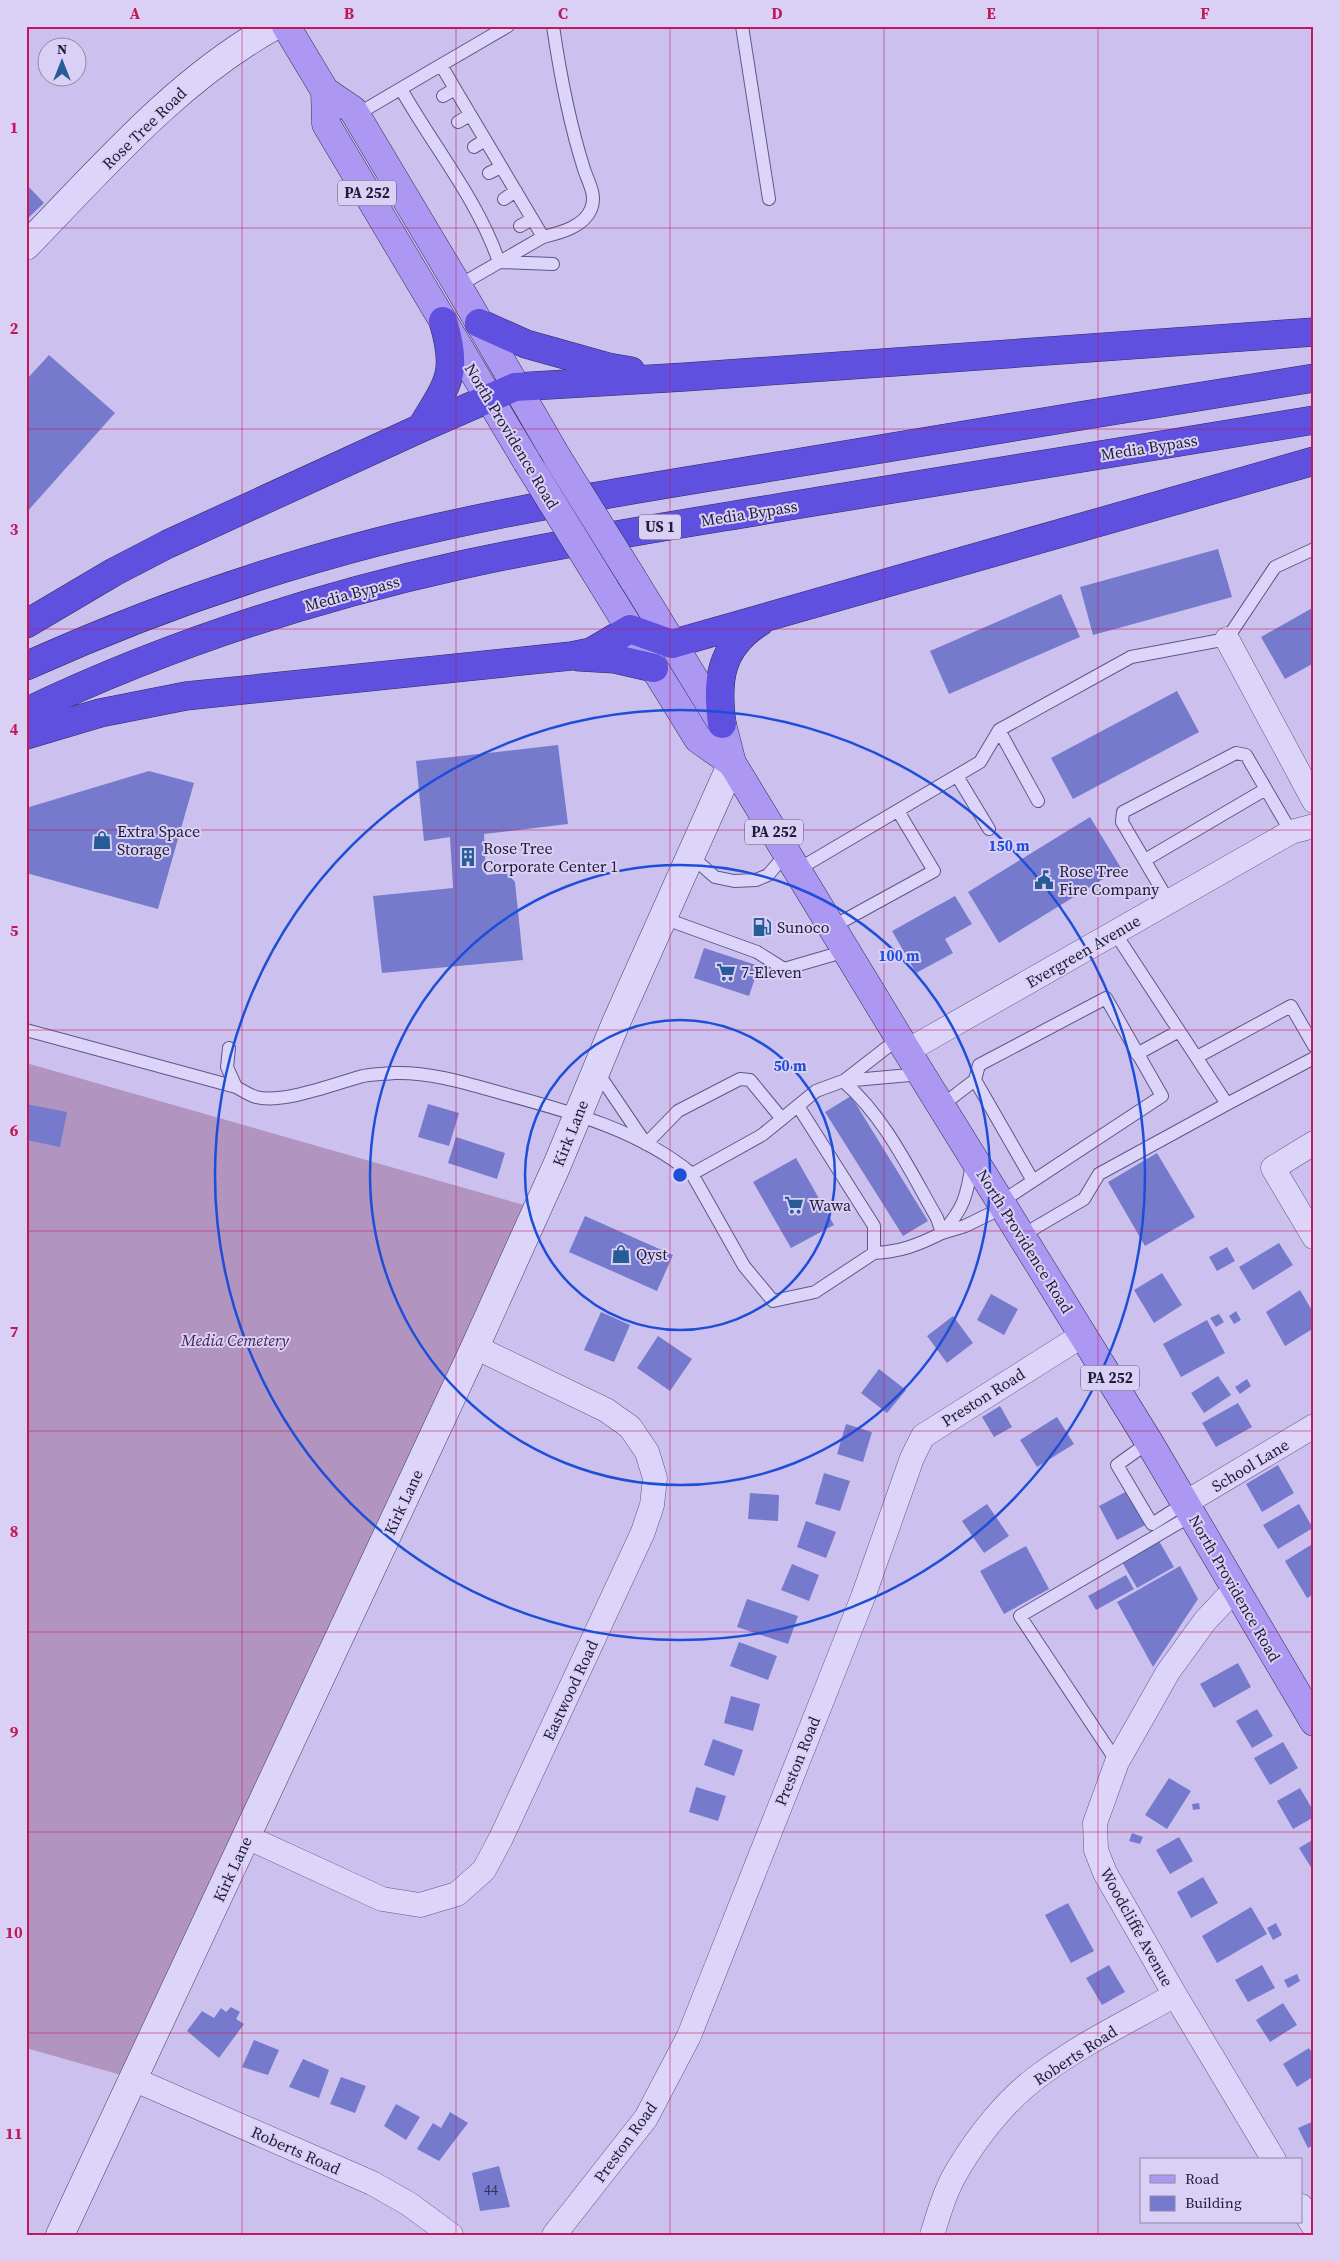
<svg xmlns="http://www.w3.org/2000/svg" width="1340" height="2261" viewBox="0 0 1340 2261" font-family="'Source Serif 4',serif">
  <style>
    .cemetery { fill: #b294c1 }
    .building { fill: #767acd }
    .lines { fill: none; stroke-linecap: round; stroke-linejoin: round }
    .lane-casing { stroke: #5c5887; stroke-width: 14 }
    .street-casing { stroke: #5c5887; stroke-width: 25 }
    .secondary-casing { stroke: #3e3c69; stroke-width: 29 }
    .primary-casing { stroke: #2d2d55; stroke-width: 29 }
    .highway-casing { stroke: #2d2d55; stroke-width: 29 }
    .lane { stroke: #ddd4f9; stroke-width: 12 }
    .street { stroke: #ddd4f9; stroke-width: 24 }
    .secondary { stroke: #ddd4f9; stroke-width: 28 }
    .primary { stroke: #ac98f2; stroke-width: 28 }
    .highway { stroke: #5f50df; stroke-width: 28 }
    .primary-bridge-casing { stroke: #2d2d55; stroke-width: 29; stroke-linecap: butt }
    .primary-bridge { stroke: #ac98f2; stroke-width: 28 }
    .grid { fill: none; stroke: #c2185b; stroke-width: 1; stroke-opacity: 0.55 }
    .ring { fill: none; stroke: #1d4ed8; stroke-width: 2.5 }
    .labels { text-anchor: middle; stroke-width: 4; stroke-linejoin: round; paint-order: stroke }
    .number-label { font-size: 14px; fill: #33345c }
    .shield { fill: #dad0f5; stroke: #565370; stroke-width: 1 }
    .shield-label { font-size: 15px; font-weight: bold; fill: #1d1d37 }
    .street-label { font-size: 16px; fill: #1d1d37; stroke: #dad0f5 }
    .poi-label { font-size: 16px; fill: #1d1d37; stroke: #dad0f5; text-anchor: start }
    .park-label { font-size: 16px; font-style: italic; fill: #4a2354; stroke: #dad0f5 }
    .centre { fill: #1d4ed8; stroke: #dad0f5; stroke-width: 2.5 }
    .ring-label { font-size: 15px; text-anchor: middle; font-weight: bold; fill: #1d4ed8; stroke: #dad0f5; stroke-width: 4; stroke-linejoin: round; paint-order: stroke }
    .neatline { fill: none; stroke: #c2185b; stroke-width: 2 }
    .grid-label { font-size: 16px; text-anchor: middle; font-weight: bold; fill: #c2185b }
  </style>
  <rect width="100%" height="100%" fill="#ccc1ee"/>
  <!-- cemetery -->
  <path class="cemetery" d="M 26,1063 L 531,1207 L 121,2075 L 26,2048 Z"/>
  <!-- building -->
  <path class="building" d="M 26,184 L 44,203 L 26,220 Z
    M 49,355 L 115,413 L 26,513 L 26,380 Z
    M 1218,549 L 1232,597 L 1093,635 L 1080,587 Z
    M 1061,594 L 1080,637 L 949,694 L 930,651 Z
    M 1314,607 L 1314,663 L 1285,679 L 1261,637 Z
    M 1177,691 L 1199,732 L 1073,799 L 1051,758 Z
    M 558,745 L 568,824 L 484,834 L 486,875 L 507,873 L 515,882 L 523,960 L 382,973 L 373,896 L 453,888 L 450,837 L 424,841 L 416,761 Z
    M 149,771 L 194,783 L 158,909 L 26,873 L 26,808 Z
    M 1090,817 L 1121,868 L 999,943 L 968,892 Z
    M 955,896 L 972,924 L 945,939 L 953,953 L 916,973 L 892,931 Z
    M 704,948 L 759,966 L 749,996 L 694,978 Z
    M 851,1096 L 928,1221 L 903,1236 L 825,1112 Z
    M 26,1104 L 67,1112 L 60,1147 L 26,1140 Z
    M 428,1104 L 459,1113 L 449,1146 L 418,1137 Z
    M 456,1137 L 505,1153 L 497,1179 L 448,1163 Z
    M 1157,1153 L 1195,1217 L 1145,1246 L 1108,1182 Z
    M 796,1158 L 834,1225 L 791,1248 L 753,1182 Z
    M 585,1216 L 673,1255 L 657,1291 L 569,1252 Z
    M 1279,1243 L 1293,1265 L 1253,1290 L 1239,1267 Z
    M 1227,1247 L 1235,1261 L 1217,1271 L 1209,1257 Z
    M 1162,1273 L 1182,1305 L 1154,1323 L 1134,1290 Z
    M 1300,1290 L 1314,1314 L 1314,1328 L 1285,1346 L 1266,1312 Z
    M 991,1294 L 1018,1309 L 1004,1335 L 977,1320 Z
    M 1236,1311 L 1241,1320 L 1234,1324 L 1229,1316 Z
    M 601,1312 L 630,1325 L 614,1362 L 584,1350 Z
    M 1219,1314 L 1224,1322 L 1216,1327 L 1210,1318 Z
    M 953,1316 L 973,1343 L 947,1363 L 927,1336 Z
    M 1207,1320 L 1225,1353 L 1181,1377 L 1163,1344 Z
    M 658,1336 L 692,1359 L 670,1391 L 637,1368 Z
    M 879,1369 L 906,1390 L 887,1413 L 861,1393 Z
    M 1218,1376 L 1231,1395 L 1204,1413 L 1191,1393 Z
    M 1247,1379 L 1251,1386 L 1240,1394 L 1235,1387 Z
    M 1238,1403 L 1252,1427 L 1216,1447 L 1202,1423 Z
    M 1000,1406 L 1012,1427 L 994,1437 L 982,1417 Z
    M 1057,1417 L 1074,1444 L 1037,1467 L 1020,1440 Z
    M 846,1424 L 872,1432 L 863,1462 L 837,1454 Z
    M 1278,1465 L 1294,1493 L 1262,1512 L 1246,1484 Z
    M 824,1473 L 850,1481 L 840,1511 L 815,1504 Z
    M 1129,1490 L 1147,1524 L 1117,1540 L 1099,1506 Z
    M 750,1493 L 779,1495 L 778,1521 L 748,1519 Z
    M 987,1504 L 1009,1536 L 984,1553 L 962,1521 Z
    M 1299,1504 L 1313,1528 L 1278,1549 L 1263,1525 Z
    M 806,1521 L 836,1532 L 826,1558 L 797,1547 Z
    M 1159,1541 L 1174,1567 L 1137,1588 L 1122,1562 Z
    M 1314,1543 L 1314,1594 L 1307,1598 L 1285,1561 Z
    M 1026,1546 L 1049,1589 L 1004,1614 L 980,1571 Z
    M 792,1564 L 819,1575 L 809,1601 L 781,1590 Z
    M 1180,1566 L 1198,1599 L 1153,1667 L 1117,1602 Z
    M 1126,1575 L 1134,1589 L 1096,1610 L 1088,1596 Z
    M 747,1599 L 798,1616 L 788,1644 L 737,1627 Z
    M 739,1642 L 777,1656 L 768,1680 L 730,1666 Z
    M 1238,1663 L 1251,1687 L 1214,1708 L 1200,1684 Z
    M 731,1696 L 760,1704 L 753,1731 L 724,1723 Z
    M 1257,1709 L 1273,1736 L 1252,1748 L 1236,1721 Z
    M 713,1739 L 743,1750 L 734,1776 L 704,1765 Z
    M 1283,1742 L 1298,1768 L 1270,1785 L 1254,1758 Z
    M 1169,1778 L 1191,1791 L 1167,1829 L 1145,1815 Z
    M 696,1787 L 726,1796 L 718,1821 L 689,1812 Z
    M 1300,1788 L 1314,1812 L 1314,1817 L 1293,1829 L 1277,1801 Z
    M 1199,1803 L 1200,1809 L 1193,1810 L 1192,1804 Z
    M 1132,1833 L 1143,1837 L 1140,1844 L 1129,1841 Z
    M 1179,1837 L 1193,1861 L 1170,1874 L 1156,1850 Z
    M 1314,1839 L 1314,1868 L 1312,1869 L 1299,1848 Z
    M 1203,1877 L 1218,1903 L 1191,1918 L 1177,1892 Z
    M 1068,1903 L 1094,1951 L 1071,1963 L 1045,1915 Z
    M 1251,1907 L 1267,1934 L 1217,1963 L 1202,1936 Z
    M 1276,1923 L 1282,1935 L 1273,1940 L 1267,1928 Z
    M 1109,1965 L 1125,1992 L 1102,2005 L 1086,1978 Z
    M 1262,1965 L 1275,1988 L 1248,2002 L 1235,1980 Z
    M 1297,1974 L 1300,1981 L 1288,1988 L 1284,1980 Z
    M 1283,2003 L 1297,2025 L 1270,2042 L 1256,2020 Z
    M 231,2007 L 240,2012 L 236,2019 L 244,2024 L 219,2058 L 187,2031 L 202,2011 L 214,2018 L 221,2008 L 226,2012 Z
    M 254,2040 L 279,2050 L 268,2075 L 242,2067 Z
    M 1309,2048 L 1314,2056 L 1314,2076 L 1297,2087 L 1283,2064 Z
    M 303,2059 L 329,2070 L 319,2098 L 289,2087 Z
    M 341,2077 L 366,2086 L 355,2113 L 330,2104 Z
    M 396,2104 L 420,2117 L 406,2140 L 384,2126 Z
    M 450,2112 L 468,2123 L 439,2161 L 417,2149 L 433,2123 L 441,2128 Z
    M 1314,2121 L 1314,2145 L 1308,2148 L 1298,2128 Z
    M 499,2166 L 510,2207 L 480,2211 L 472,2173 Z"/>
  <g class="lines">
    <!-- lane casing -->
    <g class="lane-casing">
      <path id="lane" d="M 742,26 L 769,199
        M 441,65 L 508,26
        M 401,89 C 433,146 478,200 499,262
        M 443,96 L 455,89
        M 356,115 L 441,65 L 455,89 L 543,237 L 458,286
        M 458,122 L 470,115
        M 474,147 L 485,140
        M 489,173 L 501,167
        M 504,199 L 516,191
        M 520,226 L 532,219
        M 543,237 C 559,233 584,227 591,209 C 597,195 588,182 584,169 C 569,122 560,74 553,26
        M 499,262 L 553,264
        M 999,730 L 1038,801
        M 957,776 L 989,829
        M 691,856 L 715,877 L 734,881 L 756,880 L 768,875 L 787,853
        M 1145,860 L 1266,789
        M 797,870 L 980,762 L 999,730 L 1131,657 L 1227,639 L 1275,567 L 1314,549
        M 1169,902 L 1122,822 L 1123,812 L 1236,753 L 1246,755 L 1291,832
        M 663,918 L 757,952 L 784,969 L 846,951
        M 832,927 L 934,871 L 898,811
        M 26,1030 L 236,1087
        M 229,1048 L 227,1067 L 236,1087 C 242,1090 249,1095 256,1097 C 284,1104 336,1083 363,1076 C 373,1074 384,1074 394,1073 C 431,1072 466,1083 501,1093 C 567,1111 638,1129 692,1174 L 762,1135 L 816,1091 L 843,1081 L 921,1074
        M 1137,1054 L 1179,1031
        M 1197,1057 L 1291,1006 L 1314,1046
        M 596,1070 L 646,1144
        M 845,1080 L 899,1038
        M 975,1080 L 1033,1181
        M 843,1081 C 885,1117 910,1171 937,1218 L 942,1233 C 918,1245 900,1252 874,1253
        M 1227,1104 L 1314,1058
        M 941,1106 L 975,1080 L 979,1065 L 1106,998 L 1162,1096 L 1001,1202
        M 646,1144 L 678,1111 L 740,1079 L 750,1080 L 782,1119
        M 972,1163 C 967,1196 964,1208 942,1233 L 965,1226 L 1004,1207
        M 692,1174 L 744,1266 L 773,1301 L 815,1292 L 874,1253 L 874,1226 L 798,1106
        M 1021,1236 L 1084,1199 L 1099,1174 L 1227,1104 L 1115,933
        M 1149,1442 L 1117,1465 L 1152,1524 L 1185,1503
        M 1117,1762 L 1020,1616 L 1192,1515"/>
    </g>
    <!-- street casing -->
    <g class="street-casing">
      <path id="street" d="M 1227,639 L 1314,801
        M 907,1051 L 1291,832 L 1314,826
        M 1314,1143 L 1273,1168 L 1314,1237
        M 1185,1503 L 1314,1426
        M 1235,1589 L 1205,1621 L 1168,1672 L 1117,1762 L 1095,1823 L 1096,1850 L 1105,1873 L 1175,1995 L 1274,2160
        M 247,1837 L 382,1899 L 420,1905 L 457,1894 L 484,1870 L 501,1838 L 643,1532 L 652,1505 L 655,1478 L 647,1452 L 630,1427 L 606,1410 L 475,1347
        M 133,2079 L 372,2183 L 409,2204 L 451,2235
        M 1301,2206 L 1314,2227
        M 554,2235 L 646,2118 L 689,2036 L 863,1597 L 912,1458 L 923,1436 L 1083,1335
        M 932,2235 C 939,2213 945,2191 957,2171 C 978,2135 1009,2096 1044,2072 C 1085,2042 1131,2020 1175,1995"/>
    </g>
    <!-- secondary casing -->
    <g class="secondary-casing">
      <path id="secondary" d="M 26,246 C 103,167 177,80 274,26
        M 60,2235 L 475,1347 L 557,1165 L 615,1025 L 732,763"/>
    </g>
    <!-- primary casing -->
    <g class="primary-casing">
      <path id="primary" d="M 286,26 L 325,91 L 353,110 L 458,286 L 557,457
        M 325,91 L 326,124 L 527,462
        M 633,579 L 722,724 L 732,763 L 907,1051 L 1149,1442 L 1314,1722
        M 603,585 L 698,739 L 732,763"/>
    </g>
    <!-- highway casing -->
    <g class="highway-casing">
      <path id="highway" d="M 479,323 L 526,344 L 608,367 L 631,371
        M 421,428 C 448,383 459,374 443,321
        M 26,624 L 114,572 L 168,544 L 421,428 L 515,387 L 685,377 L 1314,332
        M 580,657 L 615,659 L 654,668
        M 26,666 C 139,615 257,573 377,542 C 519,506 664,485 808,461 C 977,433 1145,405 1314,378
        M 26,712 C 164,646 312,598 461,565 C 571,541 683,524 795,505 C 968,477 1141,448 1314,420
        M 722,724 C 716,680 720,647 760,622
        M 26,735 L 100,713 L 186,696 L 571,656 L 591,652 L 630,629 L 672,644 L 1314,461"/>
    </g>
    <!-- lane -->
    <use href="#lane" class="lane"/>
    <!-- street -->
    <use href="#street" class="street"/>
    <!-- secondary -->
    <use href="#secondary" class="secondary"/>
    <!-- primary -->
    <use href="#primary" class="primary"/>
    <!-- highway -->
    <use href="#highway" class="highway"/>
    <!-- primary-bridge casing -->
    <g class="primary-bridge-casing">
      <path id="primary-bridge" d="M 557,457 L 633,579
        M 527,462 L 603,585"/>
    </g>
    <!-- primary-bridge -->
    <use href="#primary-bridge" class="primary-bridge"/>
  </g>
  <!-- grid -->
  <path class="grid" d="M 242,26 L 242,2235M 456,26 L 456,2235M 670,26 L 670,2235M 884,26 L 884,2235M 1098,26 L 1098,2235M 26,228 L 1314,228M 26,429 L 1314,429M 26,629 L 1314,629M 26,830 L 1314,830M 26,1030 L 1314,1030M 26,1231 L 1314,1231M 26,1431 L 1314,1431M 26,1632 L 1314,1632M 26,1832 L 1314,1832M 26,2033 L 1314,2033"/>
  <!-- distance rings -->
  <g class="ring">
    <circle cx="680" cy="1175" r="155"/>
    <circle cx="680" cy="1175" r="310"/>
    <circle cx="680" cy="1175" r="465"/>
  </g>
  <!-- icons -->
  <defs>
    <g id="shop-bare" transform="scale(1.5)"><path d="M-5-2.5h2.3a2.7 3.5 0 0 1 5.4 0H5L5.5 6h-11ZM-1.5-2.5h3a1.5 2.3 0 0 0-3 0Z" fill="#285c97" stroke="#dad0f5" stroke-width="2.5" paint-order="stroke"/></g>
    <g id="building-bare" transform="scale(1.5)"><path d="M-4-6H4V6H1V3H-1V6H-4ZM-2.5-4.3h1.7v1.8h-1.7ZM.8-4.3h1.7v1.8H.8ZM-2.5-1h1.7V.8h-1.7ZM.8-1h1.7V.8H.8Z" fill="#285c97" stroke="#dad0f5" stroke-width="2.5" paint-order="stroke"/></g>
    <g id="civic-bare" transform="scale(1.5)"><path d="M-.6-6.5H3V-4.5H.6V-3L4-1V1h2V6H-6V1h2V-1L-.6-3ZM-1.2 2.5V6h2.4V2.5Z" fill="#285c97" stroke="#dad0f5" stroke-width="2.5" paint-order="stroke"/></g>
    <g id="fuel-bare" transform="scale(1.5)"><path d="M-5.5-6h7V0h2V4h1.3V-2.5L3-4.5l.8-.8L6-3V5H2.5V1h-1V6h-7ZM-4.2-4.7v3.2H.2V-4.7Z" fill="#285c97" stroke="#dad0f5" stroke-width="2.5" paint-order="stroke"/></g>
    <g id="supermarket-bare" transform="scale(1.5)"><path d="M-6-5.5h2.5l.6 2H6L4.5 2H-2.5L-4.4-4H-6ZM-1.5 3.2a1.3 1.3 0 1 0 .1 0ZM3 3.2a1.3 1.3 0 1 0 .1 0Z" fill="#285c97" stroke="#dad0f5" stroke-width="2.5" paint-order="stroke"/></g>
  </defs>
  <g fill-rule="evenodd">
    <use href="#shop-bare" x="102" y="840"/>
    <use href="#building-bare" x="468" y="857"/>
    <use href="#civic-bare" x="1044" y="880"/>
    <use href="#fuel-bare" x="762" y="927"/>
    <use href="#supermarket-bare" x="726" y="972"/>
    <use href="#supermarket-bare" x="794" y="1205"/>
    <use href="#shop-bare" x="621" y="1254"/>
  </g>
  <g class="labels">
    <!-- number labels -->
    <g class="number-label">
      <text x="491" y="2195">44</text>
    </g>
    <!-- shield labels -->
    <g class="shield">
      <rect x="338" y="180.5" width="58" height="25" rx="4"/>
      <rect x="639" y="514.5" width="42" height="25" rx="4"/>
      <rect x="745" y="819.5" width="58" height="25" rx="4"/>
      <rect x="1081" y="1365.5" width="58" height="25" rx="4"/>
    </g>
    <g class="shield-label">
      <text x="367" y="198">PA 252</text>
      <text x="660" y="532">US 1</text>
      <text x="774" y="837">PA 252</text>
      <text x="1110" y="1383">PA 252</text>
    </g>
    <!-- street labels -->
    <g class="street-label">
      <text transform="translate(144 128) rotate(-44)" y="6">Rose Tree Road</text>
      <text transform="translate(512 436) rotate(59)" y="6">North Providence Road</text>
      <text transform="translate(1149 447) rotate(-9)" y="6">Media Bypass</text>
      <text transform="translate(749 513) rotate(-9)" y="6">Media Bypass</text>
      <text transform="translate(352 593) rotate(-15)" y="6">Media Bypass</text>
      <text transform="translate(1083 951) rotate(-30)" y="6">Evergreen Avenue</text>
      <text transform="translate(570 1133) rotate(-68)" y="6">Kirk Lane</text>
      <text transform="translate(1025 1241) rotate(58)" y="6">North Providence Road</text>
      <text transform="translate(983 1397) rotate(-32)" y="6">Preston Road</text>
      <text transform="translate(1250 1465) rotate(-31)" y="6">School Lane</text>
      <text transform="translate(403 1502) rotate(-65)" y="6">Kirk Lane</text>
      <text transform="translate(1235 1588) rotate(60)" y="6">North Providence Road</text>
      <text transform="translate(570 1690) rotate(-65)" y="6">Eastwood Road</text>
      <text transform="translate(797 1761) rotate(-68)" y="6">Preston Road</text>
      <text transform="translate(232 1869) rotate(-65)" y="6">Kirk Lane</text>
      <text transform="translate(1137 1927) rotate(61)" y="6">Woodcliffe Avenue</text>
      <text transform="translate(1075 2055) rotate(-33)" y="6">Roberts Road</text>
      <text transform="translate(625 2142) rotate(-54)" y="6">Preston Road</text>
      <text transform="translate(296 2150) rotate(24)" y="6">Roberts Road</text>
    </g>
    <!-- poi labels -->
    <g class="poi-label">
      <text x="117" y="837">Extra Space<tspan x="117" dy="18">Storage</tspan></text>
      <text x="483" y="854">Rose Tree<tspan x="483" dy="18">Corporate Center 1</tspan></text>
      <text x="1059" y="877">Rose Tree<tspan x="1059" dy="18">Fire Company</tspan></text>
      <text x="777" y="933">Sunoco</text>
      <text x="741" y="978">7-Eleven</text>
      <text x="809" y="1211">Wawa</text>
      <text x="636" y="1260">Qyst</text>
    </g>
    <!-- park labels -->
    <g class="park-label">
      <text x="235" y="1346">Media Cemetery</text>
    </g>
  </g>
  <circle cx="680" cy="1175" r="8" class="centre"/>
  <g class="ring-label">
    <text x="1009" y="851">150 m</text>
    <text x="899" y="961">100 m</text>
    <text x="790" y="1071">50 m</text>
  </g>
  <!-- border -->
  <rect width="1340" height="2261" fill="none" stroke="#dad0f5" stroke-width="55"/>
  <!-- legend -->
  <rect x="1140" y="2158" width="162" height="65" fill="#dad0f5" stroke="#8e88a9"/>
  <rect x="1150" y="2175" width="25" height="8" fill="#ac98f2" stroke="#8e88a9"/>
  <text x="1185" y="2184" font-size="15" fill="#1d1d37">Road</text>
  <rect x="1150" y="2196" width="25" height="15" fill="#767acd" stroke="#8e88a9"/>
  <text x="1185" y="2208" font-size="15" fill="#1d1d37">Building</text>
  <!-- north arrow -->
  <g transform="translate(62 62)"><circle r="24" fill="#dad0f5" stroke="#8e88a9"/>
  <path d="M0-4L9 19L0 12L-9 19Z" fill="#285c97"/>
  <text y="-8" font-size="14" font-weight="bold" text-anchor="middle" fill="#1d1d37">N</text>
  </g>
  <rect x="28" y="28" width="1284" height="2206" class="neatline"/>
  <g class="grid-label">
    <text x="135" y="19">A</text>
    <text x="349" y="19">B</text>
    <text x="563" y="19">C</text>
    <text x="777" y="19">D</text>
    <text x="991" y="19">E</text>
    <text x="1205" y="19">F</text>
    <text x="14" y="133">1</text>
    <text x="14" y="334">2</text>
    <text x="14" y="535">3</text>
    <text x="14" y="735">4</text>
    <text x="14" y="936">5</text>
    <text x="14" y="1136">6</text>
    <text x="14" y="1337">7</text>
    <text x="14" y="1537">8</text>
    <text x="14" y="1738">9</text>
    <text x="14" y="1938">10</text>
    <text x="14" y="2139">11</text>
  </g>
</svg>
